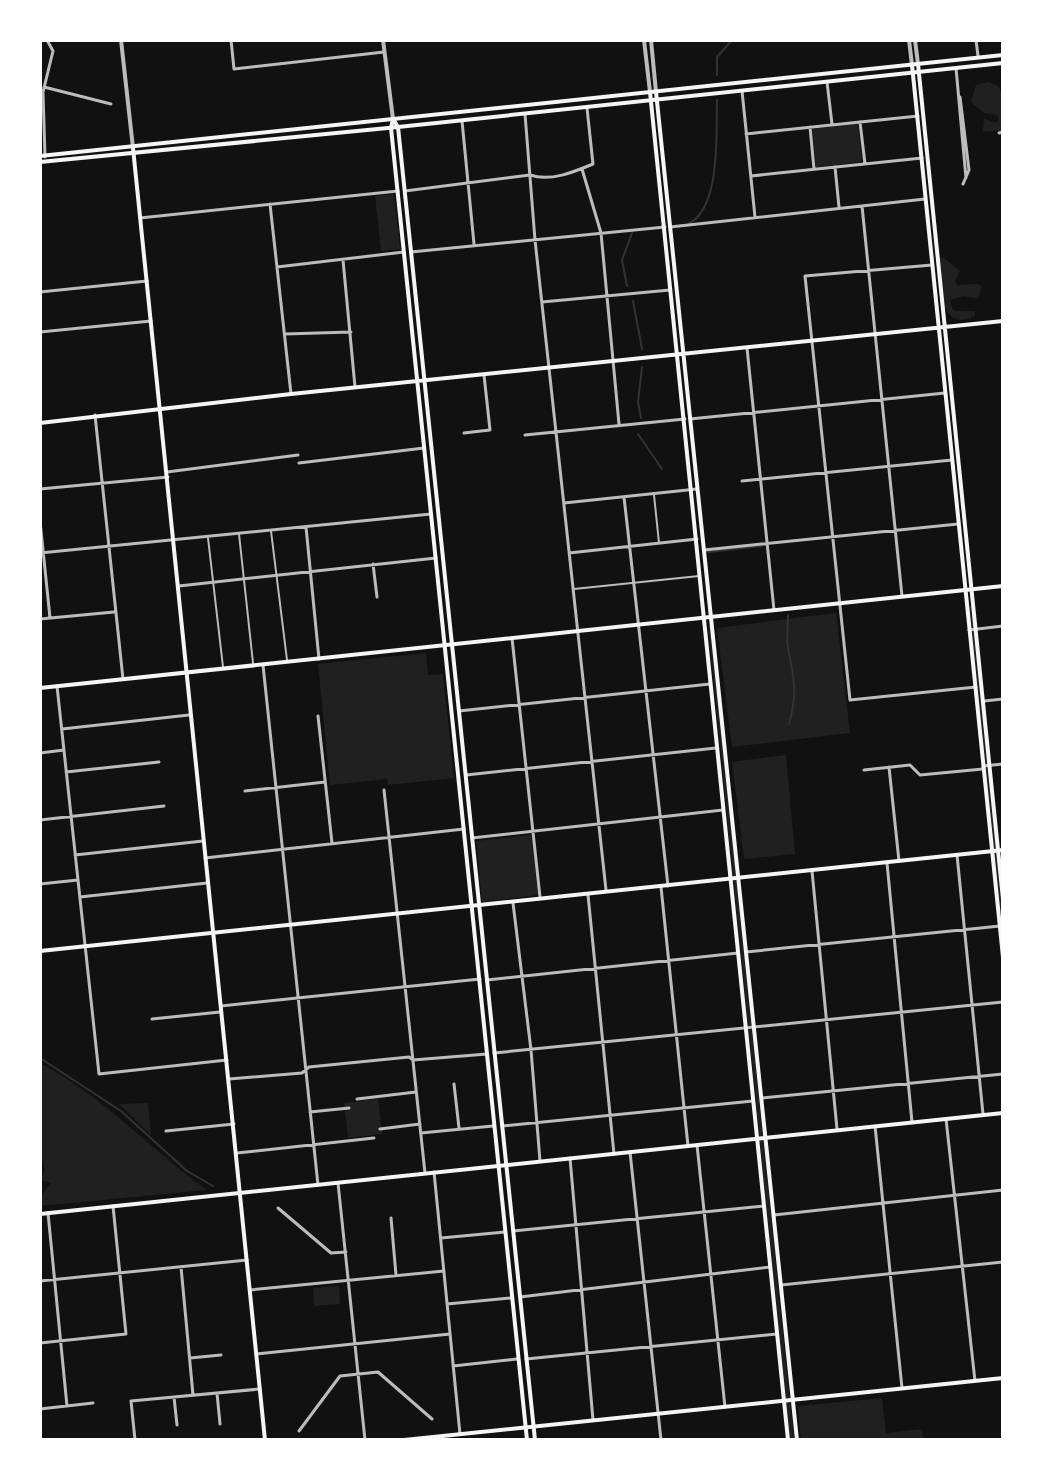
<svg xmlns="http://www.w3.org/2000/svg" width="1043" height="1480" viewBox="0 0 1043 1480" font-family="'IBM Plex Sans',sans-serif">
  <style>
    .green { fill: #202020 }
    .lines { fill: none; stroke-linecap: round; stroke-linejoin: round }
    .stream { stroke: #333; stroke-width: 2 }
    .pedestrian { stroke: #bcbcbc; stroke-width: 2 }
    .minor { stroke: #bcbcbc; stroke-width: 3 }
    .tertiary { stroke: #bcbcbc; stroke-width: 4 }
    .secondary { stroke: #f5f5f5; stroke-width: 4 }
    .primary { stroke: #f5f5f5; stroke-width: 4 }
  </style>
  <rect width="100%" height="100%" fill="#111"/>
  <!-- green -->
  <path class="green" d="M 988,82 L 998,86 L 1003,95 L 1003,131 L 983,131 L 984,118 L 994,123 L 999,120 L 997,115 L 984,113 L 971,102 L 976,85 Z
    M 858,124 L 862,162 L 816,167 L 812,129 Z
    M 394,194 L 400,249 L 381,251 L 375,196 Z
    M 943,257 L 960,271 L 955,281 L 957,285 L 977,284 L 981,286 L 980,294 L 976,298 L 964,296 L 950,300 L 952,309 L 956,311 L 975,311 L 975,316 C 941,335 936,282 937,260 Z
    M 972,605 L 1003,903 L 1003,954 L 968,606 Z
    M 836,613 L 850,733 L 732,747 L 717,628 Z
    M 708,626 L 710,626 L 794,1440 L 790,1440 Z
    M 426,653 L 428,675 L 443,674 L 454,778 L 388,785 L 387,779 L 330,785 L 318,664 Z
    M 786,755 L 795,854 L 744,859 L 732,762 Z
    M 531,835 L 538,895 L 482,902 L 476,841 Z
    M 40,1063 C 103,1096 150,1149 207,1190 L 40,1206 L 40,1197 L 51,1183 L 40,1180 L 45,1170 L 40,1151 Z
    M 378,1099 L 382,1134 L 348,1138 L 344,1103 Z
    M 148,1103 L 151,1135 L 119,1104 Z
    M 339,1286 L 340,1304 L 314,1306 L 313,1288 Z
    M 882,1398 L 886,1433 L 922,1429 L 923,1440 L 801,1440 L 798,1406 Z"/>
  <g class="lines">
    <!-- stream -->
    <path class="stream" d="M 717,75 L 717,57 L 732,40
      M 688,224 C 721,209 716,133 717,100
      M 627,286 L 622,260 L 632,233
      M 633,301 L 642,349
      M 641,418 L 638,402 L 642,367
      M 638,434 L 662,469
      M 708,552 L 762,546
      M 788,615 C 788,625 786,638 788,648 C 794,679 798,692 789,724
      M 40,1058 L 121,1111 L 187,1171 L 213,1186"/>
    <!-- pedestrian -->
    <path class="pedestrian" d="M 654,495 L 659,543
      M 271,531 L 287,660
      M 239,534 L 253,663
      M 208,538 L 223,667
      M 574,589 L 699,576"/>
    <!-- minor -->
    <path class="minor" d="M 231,40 L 234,69 L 384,52
      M 976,40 L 978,56
      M 956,68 L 966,178
      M 827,82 L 832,124
      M 44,87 L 111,104
      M 742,91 L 755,217
      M 960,97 L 969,170 L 963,184
      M 525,114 L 535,240 L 606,890
      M 462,121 L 474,244
      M 860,122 L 865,164
      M 810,127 L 814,169
      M 999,133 L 1003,132
      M 746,134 L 918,116
      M 45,157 L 43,92 L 53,51 L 47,40
      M 835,167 L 839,207
      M 582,169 L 601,233 L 619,424
      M 751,176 L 922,158
      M 405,191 L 530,175 C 550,182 574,172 593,164 L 587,108
      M 270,204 L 291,394
      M 862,206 L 902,596
      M 140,218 L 398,191
      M 670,227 L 925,199
      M 411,252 L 665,227
      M 343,260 L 355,387
      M 932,265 L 805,276 L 850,700 L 976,687
      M 277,267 L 404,252
      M 40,292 L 147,281
      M 542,302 L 670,290
      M 40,332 L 151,321
      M 285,334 L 351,332
      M 747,348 L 774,610
      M 95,415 L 123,679
      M 690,419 L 945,393
      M 464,433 L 490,430 L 484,375
      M 525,435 L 685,419
      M 299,463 L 424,448
      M 167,472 L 298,455
      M 742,481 L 952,460
      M 40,489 L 168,477
      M 624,497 L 668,886
      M 564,503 L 697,489
      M 40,521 L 50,618
      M 306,527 L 319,659
      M 704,550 L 958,524
      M 40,553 L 431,514
      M 569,553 L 697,539
      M 373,564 L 377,597
      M 179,586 L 436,558
      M 40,619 L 114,612
      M 969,630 L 1003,626
      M 512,638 L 540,897
      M 263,665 L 318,1185
      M 57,686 L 99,1074 L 227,1060
      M 984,701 L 1003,699
      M 459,711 L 710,684
      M 318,716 L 332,843
      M 62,729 L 189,715
      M 40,753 L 64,750
      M 983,766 L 1003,764
      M 889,767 L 899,861
      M 864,770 L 910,765 L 920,775 L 983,769
      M 66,772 L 159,762
      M 466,775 L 716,748
      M 384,790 L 425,1173
      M 245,791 L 325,782
      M 40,820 L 164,806
      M 472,838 L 723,810
      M 75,855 L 203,841
      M 957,855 L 983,1114
      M 205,858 L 464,829
      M 887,863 L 912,1122
      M 812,871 L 837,1129
      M 40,884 L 78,880
      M 661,887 L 688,1146
      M 588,895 L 614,1154
      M 80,897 L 207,883
      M 513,903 L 531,1050 L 540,1161
      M 746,952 L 1000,926
      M 487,980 L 738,953
      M 221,1006 L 480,979
      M 152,1019 L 220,1012
      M 494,1053 L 1003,1002
      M 229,1079 L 302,1073 L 309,1067 L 409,1057 L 413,1060 L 487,1054
      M 454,1084 L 459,1128
      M 762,1098 L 1003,1074
      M 357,1099 L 416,1092
      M 310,1112 L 349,1108
      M 946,1119 L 975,1381
      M 502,1126 L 753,1101
      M 875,1126 L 902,1388
      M 380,1129 L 420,1124
      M 166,1131 L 234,1124
      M 421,1133 L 493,1126
      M 697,1145 L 725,1407
      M 630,1152 L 661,1440
      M 237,1153 L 374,1138
      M 570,1158 L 593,1420
      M 434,1172 L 460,1434
      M 338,1183 L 365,1440
      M 278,1208 L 331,1253 L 346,1252
      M 48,1213 L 67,1406
      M 774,1215 L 1003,1190
      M 391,1218 L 396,1275
      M 513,1231 L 764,1206
      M 441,1238 L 505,1232
      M 181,1267 L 193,1395
      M 40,1281 L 247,1260
      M 781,1285 L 1003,1262
      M 250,1290 L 444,1271
      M 520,1297 L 770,1267
      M 447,1304 L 511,1298
      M 40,1343 L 126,1334 L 113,1206
      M 256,1354 L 450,1334
      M 190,1358 L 221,1355
      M 526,1359 L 777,1334
      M 453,1366 L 517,1359
      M 217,1393 L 220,1424
      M 174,1397 L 177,1425
      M 40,1409 L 93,1403
      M 299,1431 L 340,1376 L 378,1372 L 432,1419
      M 135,1440 L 131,1401 L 260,1389"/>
    <!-- tertiary -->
    <path class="tertiary" d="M 121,40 L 133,148
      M 383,40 L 393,119
      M 644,40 L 650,92
      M 651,40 L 656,92
      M 909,40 L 912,65
      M 915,40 L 918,64"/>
    <!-- secondary -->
    <path class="secondary" d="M 918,64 L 1003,899
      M 912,65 L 1003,957
      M 650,92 L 788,1440
      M 656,92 L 797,1440
      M 393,119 L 398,127 L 535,1440
      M 393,119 L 391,128 L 527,1440
      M 133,148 L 265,1440
      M 40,423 L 291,394 L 1003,321"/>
    <!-- primary -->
    <path class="primary" d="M 40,156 L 1003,55
      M 40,162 L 398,127 L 1003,63
      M 40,688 L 1003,586
      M 40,951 L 1003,850
      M 40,1214 L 1003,1113
      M 404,1440 L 1003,1378"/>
  </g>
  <!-- border -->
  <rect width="1043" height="1480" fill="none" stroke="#ffffff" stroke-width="84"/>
</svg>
